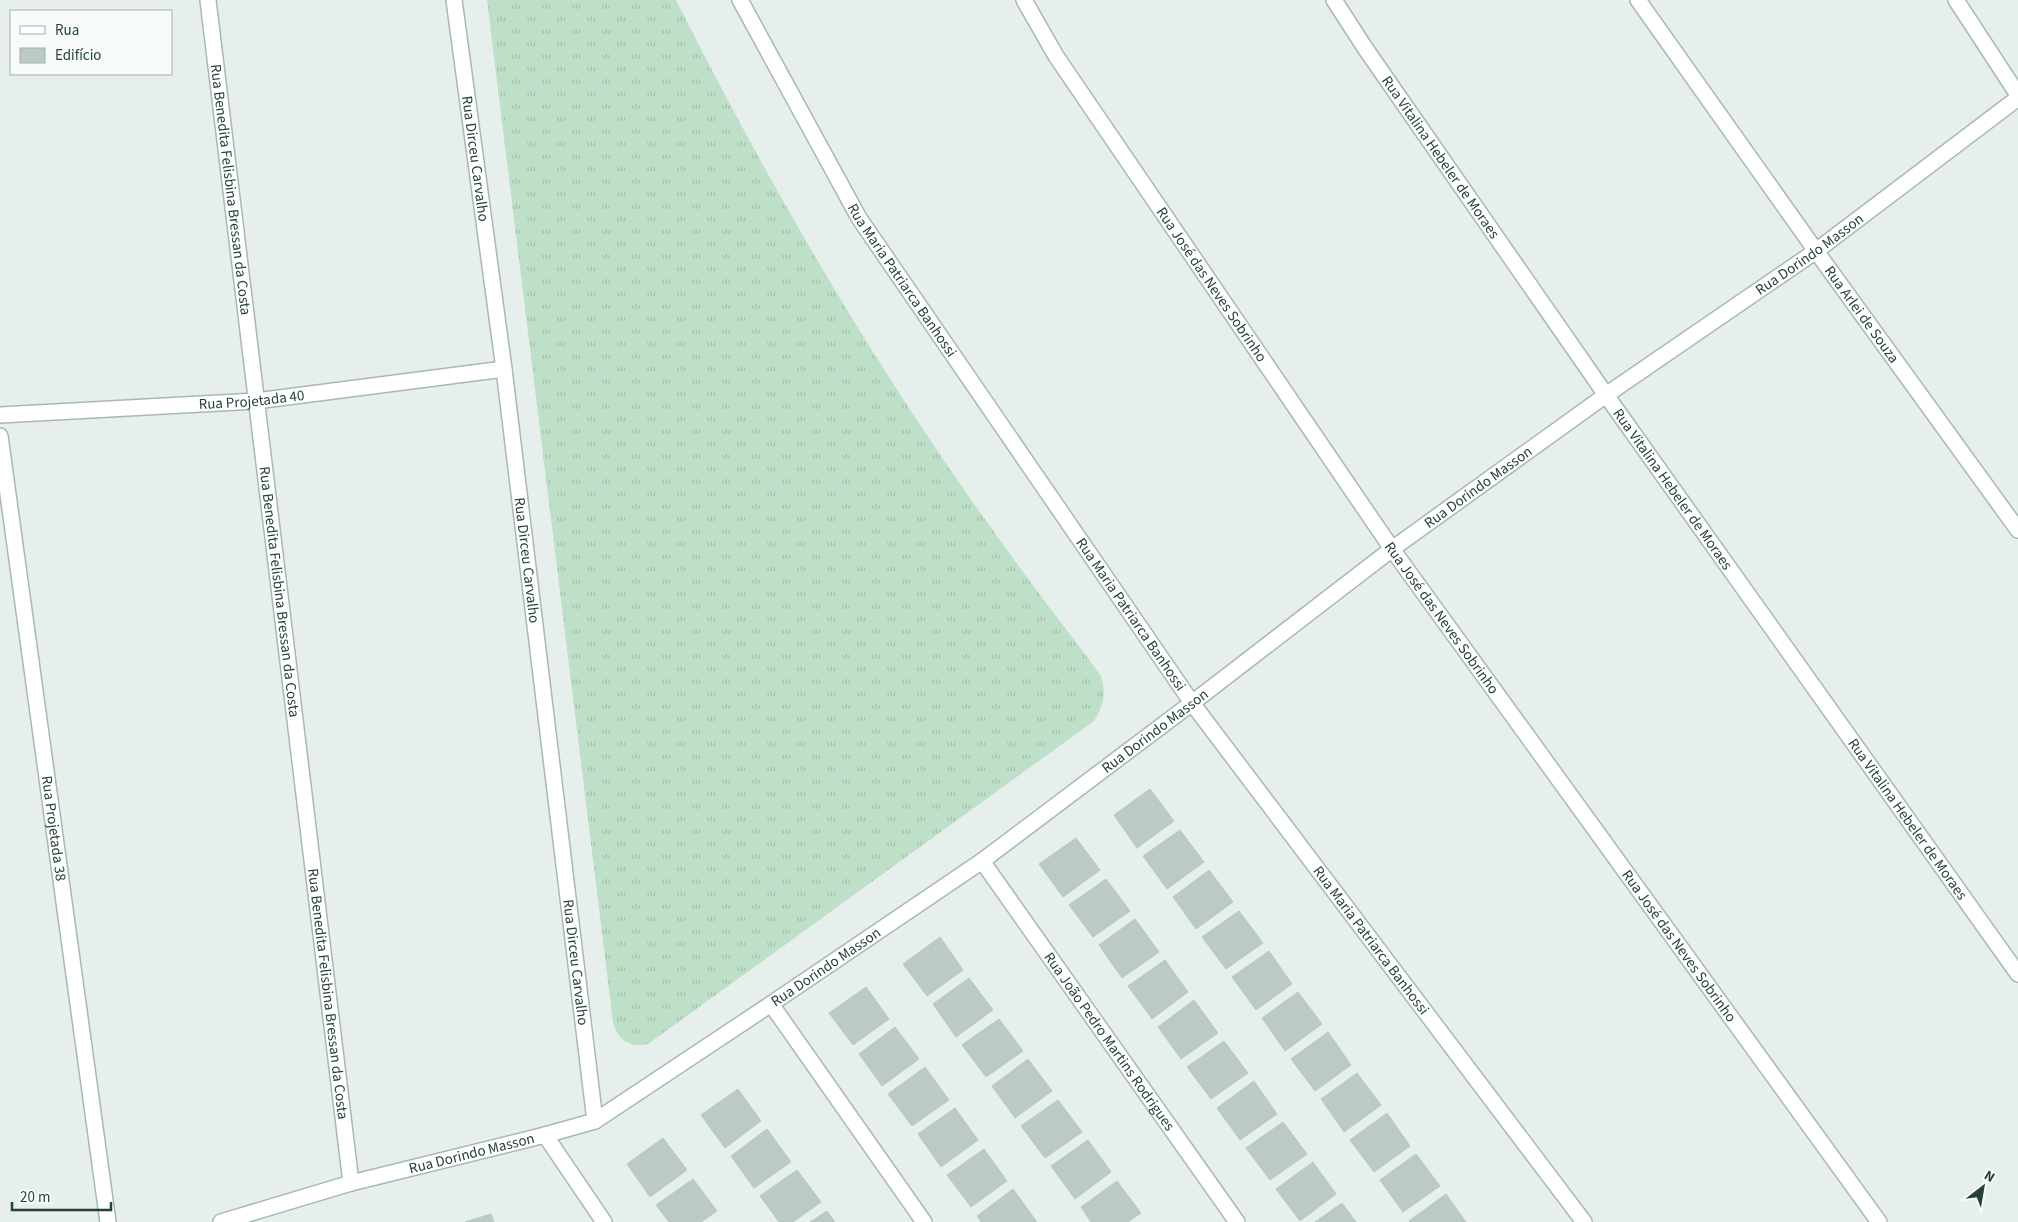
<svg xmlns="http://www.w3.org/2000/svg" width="2018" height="1222" viewBox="0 0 2018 1222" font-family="'Source Sans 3',sans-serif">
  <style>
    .grass { fill: url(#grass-tufts) }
    .building { fill: #bbcac4; stroke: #b8c9c2 }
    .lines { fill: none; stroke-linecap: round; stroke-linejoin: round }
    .minor-casing { stroke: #a8b8b2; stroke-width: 18 }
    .minor { stroke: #fff; stroke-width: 15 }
    .labels { text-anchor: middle; stroke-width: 4.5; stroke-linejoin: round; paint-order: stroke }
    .street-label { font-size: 15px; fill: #24423a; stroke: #f7fbf9 }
  </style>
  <defs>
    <pattern id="grass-tufts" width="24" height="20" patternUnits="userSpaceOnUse" patternTransform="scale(1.25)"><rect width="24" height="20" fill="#bfe0c8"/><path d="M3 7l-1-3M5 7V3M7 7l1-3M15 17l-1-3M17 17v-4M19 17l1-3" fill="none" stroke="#a4c1ad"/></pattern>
  </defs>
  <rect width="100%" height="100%" fill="#e6efeb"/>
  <!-- grass -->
  <path class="grass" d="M 487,0 L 676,0 C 759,165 851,326 956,478 C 978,510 1001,542 1024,573 C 1049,608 1076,641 1101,676 C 1106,694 1104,705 1094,721 L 648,1044 C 630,1048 617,1040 613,1022 Z"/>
  <!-- building -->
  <path class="building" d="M 1150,789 L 1174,821 L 1137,848 L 1114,815 Z
    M 1180,830 L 1204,862 L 1167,889 L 1143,856 Z
    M 1076,838 L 1100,870 L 1063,897 L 1039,864 Z
    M 1209,870 L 1233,902 L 1196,929 L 1173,897 Z
    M 1106,879 L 1130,911 L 1093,937 L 1069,905 Z
    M 1239,911 L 1263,943 L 1226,969 L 1202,937 Z
    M 1135,919 L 1159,952 L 1122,978 L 1099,945 Z
    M 940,937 L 963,970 L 927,996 L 903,964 Z
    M 1269,951 L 1292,984 L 1256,1010 L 1232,977 Z
    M 1165,960 L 1188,992 L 1152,1019 L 1128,986 Z
    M 969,978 L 993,1010 L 956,1037 L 933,1004 Z
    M 866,987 L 889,1019 L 853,1045 L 829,1013 Z
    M 1298,992 L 1322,1024 L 1285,1051 L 1262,1018 Z
    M 1194,1000 L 1218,1033 L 1181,1059 L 1158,1027 Z
    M 999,1019 L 1023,1051 L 986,1077 L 962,1045 Z
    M 895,1027 L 919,1059 L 882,1086 L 859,1054 Z
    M 1328,1032 L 1351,1065 L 1315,1091 L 1291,1059 Z
    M 1224,1041 L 1248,1073 L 1211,1099 L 1187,1067 Z
    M 1028,1059 L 1052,1091 L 1015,1118 L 992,1086 Z
    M 925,1067 L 949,1100 L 912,1126 L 888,1094 Z
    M 1357,1073 L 1381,1105 L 1344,1132 L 1321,1099 Z
    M 1254,1081 L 1277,1114 L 1240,1140 L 1217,1108 Z
    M 738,1089 L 761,1121 L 725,1148 L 701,1115 Z
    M 1058,1100 L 1082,1132 L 1045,1158 L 1021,1126 Z
    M 955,1108 L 978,1140 L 941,1167 L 918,1134 Z
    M 1387,1113 L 1410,1146 L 1374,1172 L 1350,1140 Z
    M 1283,1122 L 1307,1154 L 1270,1180 L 1246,1148 Z
    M 767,1129 L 791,1162 L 754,1188 L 731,1156 Z
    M 663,1138 L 687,1170 L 650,1197 L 627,1164 Z
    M 1088,1140 L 1111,1172 L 1075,1199 L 1051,1166 Z
    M 984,1149 L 1007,1181 L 971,1207 L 947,1175 Z
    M 1416,1154 L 1440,1186 L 1403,1212 L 1380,1180 Z
    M 1313,1162 L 1336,1194 L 1300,1221 L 1276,1189 Z
    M 797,1170 L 821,1202 L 793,1222 L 779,1222 L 760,1196 Z
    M 693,1179 L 717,1211 L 701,1222 L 669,1222 L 656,1205 Z
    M 1117,1181 L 1141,1213 L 1128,1222 L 1091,1222 L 1081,1207 Z
    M 1013,1189 L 1037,1222 L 981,1222 L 977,1216 Z
    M 1446,1194 L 1466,1222 L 1410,1222 L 1409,1221 Z
    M 1342,1203 L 1356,1222 L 1315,1222 Z
    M 827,1211 L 835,1222 L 810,1222 Z
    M 491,1214 L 494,1222 L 465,1222 Z"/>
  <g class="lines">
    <!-- minor casing -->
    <g class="minor-casing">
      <g id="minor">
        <path id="s1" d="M 208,0 L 351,1183"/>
        <path id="s2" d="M 454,0 L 504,369 L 595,1121"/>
        <path id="s3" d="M 740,0 L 859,218 L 1192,703 L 1584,1222"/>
        <path id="s4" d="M 1024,0 L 1056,56 L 1392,549 L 1879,1222"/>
        <path id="s5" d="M 1334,0 L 1365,48 L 1606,395 L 2018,974"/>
        <path id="s6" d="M 1638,0 L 1816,251 L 2018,530"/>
        <path d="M 1956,0 L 2018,95"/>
        <path id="s7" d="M 0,415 L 256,401 L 504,369"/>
        <path id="s8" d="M 0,436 L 108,1222"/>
        <path id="s9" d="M 982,861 L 1237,1222"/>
        <path d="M 771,1004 L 924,1222"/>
        <path d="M 545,1135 L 604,1222"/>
        <path id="s10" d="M 221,1222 L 351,1183 L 545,1135 L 595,1121 L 771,1004 L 982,861 L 1192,703 L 1392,549 L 1606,395 L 1816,251 L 2018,98"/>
      </g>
    </g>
    <!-- minor -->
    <use href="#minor" class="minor"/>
  </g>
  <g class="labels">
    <!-- street labels -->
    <g class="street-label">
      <text dy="5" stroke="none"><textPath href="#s5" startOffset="190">Rua Vitalina Hebeler de Moraes</textPath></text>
      <text dy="5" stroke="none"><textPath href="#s2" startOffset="160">Rua Dirceu Carvalho</textPath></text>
      <text dy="5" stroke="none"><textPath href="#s1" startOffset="191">Rua Benedita Felisbina Bressan da Costa</textPath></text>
      <text dy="5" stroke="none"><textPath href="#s10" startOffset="1880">Rua Dorindo Masson</textPath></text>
      <text dy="5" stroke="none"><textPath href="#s3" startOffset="324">Rua Maria Patriarca Banhossi</textPath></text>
      <text dy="5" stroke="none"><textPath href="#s4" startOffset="341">Rua José das Neves Sobrinho</textPath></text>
      <text dy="5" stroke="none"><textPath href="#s6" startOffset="386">Rua Arlei de Souza</textPath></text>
      <text dy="5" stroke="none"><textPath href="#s7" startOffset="252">Rua Projetada 40</textPath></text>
      <text dy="5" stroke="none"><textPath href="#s10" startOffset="1475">Rua Dorindo Masson</textPath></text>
      <text dy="5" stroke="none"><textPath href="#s5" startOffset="595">Rua Vitalina Hebeler de Moraes</textPath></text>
      <text dy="5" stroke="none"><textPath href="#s2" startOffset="565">Rua Dirceu Carvalho</textPath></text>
      <text dy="5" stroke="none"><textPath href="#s1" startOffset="596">Rua Benedita Felisbina Bressan da Costa</textPath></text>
      <text dy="5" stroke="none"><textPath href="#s3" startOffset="729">Rua Maria Patriarca Banhossi</textPath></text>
      <text dy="5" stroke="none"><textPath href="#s4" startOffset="746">Rua José das Neves Sobrinho</textPath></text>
      <text dy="5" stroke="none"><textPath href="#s10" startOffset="1070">Rua Dorindo Masson</textPath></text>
      <text dy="5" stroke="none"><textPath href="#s5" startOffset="1000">Rua Vitalina Hebeler de Moraes</textPath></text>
      <text dy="5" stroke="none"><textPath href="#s8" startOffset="396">Rua Projetada 38</textPath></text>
      <text dy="5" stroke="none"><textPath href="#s3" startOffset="1134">Rua Maria Patriarca Banhossi</textPath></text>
      <text dy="5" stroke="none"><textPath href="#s4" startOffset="1151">Rua José das Neves Sobrinho</textPath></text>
      <text dy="5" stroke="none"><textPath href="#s2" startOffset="970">Rua Dirceu Carvalho</textPath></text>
      <text dy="5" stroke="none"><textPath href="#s10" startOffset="665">Rua Dorindo Masson</textPath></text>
      <text dy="5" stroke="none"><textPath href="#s1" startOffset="1001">Rua Benedita Felisbina Bressan da Costa</textPath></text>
      <text dy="5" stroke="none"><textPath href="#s9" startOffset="221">Rua João Pedro Martins Rodrigues</textPath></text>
      <text dy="5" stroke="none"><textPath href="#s10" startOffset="260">Rua Dorindo Masson</textPath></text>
    </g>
  </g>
  <!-- legend -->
  <rect x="10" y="10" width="162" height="65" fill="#f7fbf9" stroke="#a3b1ad"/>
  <rect x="20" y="26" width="25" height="8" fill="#ffffff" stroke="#a3b1ad"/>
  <text x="55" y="35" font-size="15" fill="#24423a">Rua</text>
  <rect x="20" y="48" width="25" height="15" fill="#bbcac4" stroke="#a3b1ad"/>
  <text x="55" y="60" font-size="15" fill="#24423a">Edifício</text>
  <!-- north arrow -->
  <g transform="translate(1983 1187) rotate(31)" stroke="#f7fbf9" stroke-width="4" paint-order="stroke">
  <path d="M0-4L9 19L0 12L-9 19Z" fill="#24423a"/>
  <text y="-8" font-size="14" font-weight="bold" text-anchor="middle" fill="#24423a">N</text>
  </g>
  <!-- scale -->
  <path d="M12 1202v8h99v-8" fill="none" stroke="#24423a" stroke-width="2.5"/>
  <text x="20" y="1202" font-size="15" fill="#24423a" stroke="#f7fbf9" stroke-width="4" paint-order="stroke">20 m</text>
</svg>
